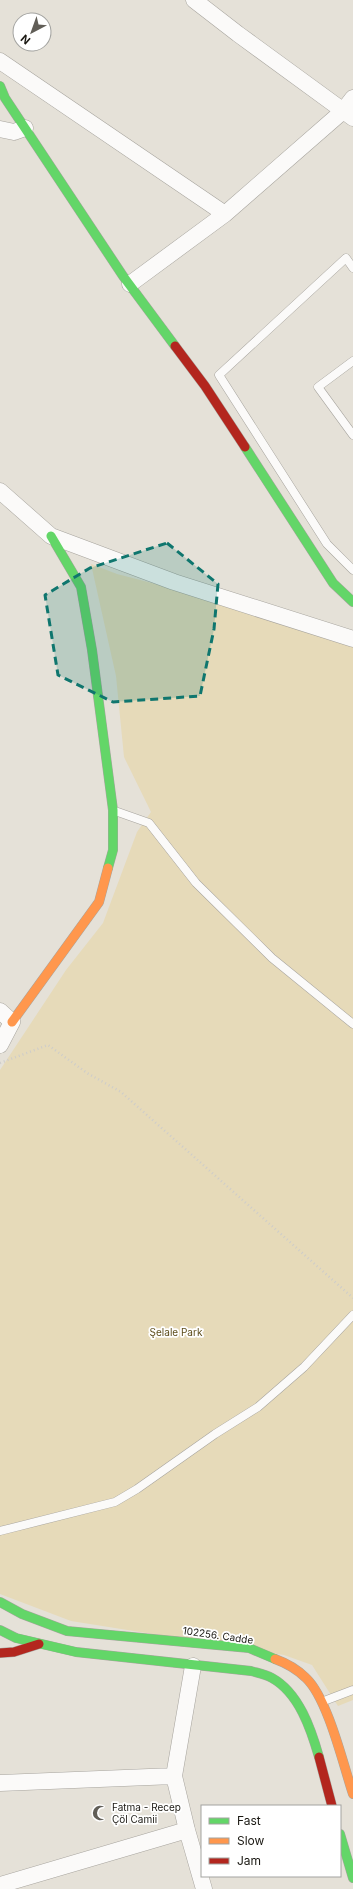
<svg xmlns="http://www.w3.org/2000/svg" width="353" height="1889" viewBox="0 0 353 1889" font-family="Inter,sans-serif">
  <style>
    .green { fill: #e6dab9 }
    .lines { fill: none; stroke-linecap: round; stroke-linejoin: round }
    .lane-casing { stroke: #a7a49e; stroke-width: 9 }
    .street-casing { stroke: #a7a49e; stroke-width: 17 }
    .fast-casing { stroke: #a7a49e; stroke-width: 10 }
    .slow-casing { stroke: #a7a49e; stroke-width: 10 }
    .jam-casing { stroke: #a7a49e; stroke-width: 10 }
    .path { stroke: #cdccca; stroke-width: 2.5; stroke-dasharray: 1 3; stroke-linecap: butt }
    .lane { stroke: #fbfaf9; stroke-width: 8 }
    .street { stroke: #fbfaf9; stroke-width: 16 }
    .fast { stroke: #63d668; stroke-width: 9 }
    .slow { stroke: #ff974d; stroke-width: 9 }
    .jam { stroke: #b3261e; stroke-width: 9 }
    .marked { fill: #0f766e; fill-opacity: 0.2; stroke: #0f766e; stroke-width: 3; stroke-dasharray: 8 5; stroke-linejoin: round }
    .labels { text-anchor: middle; stroke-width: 3.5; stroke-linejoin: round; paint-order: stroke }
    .park-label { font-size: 10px; fill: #5d4d1b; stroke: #fff }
    .street-label { font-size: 10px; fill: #1a1812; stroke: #fff }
    .poi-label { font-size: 10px; fill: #1a1812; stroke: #fff; text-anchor: start }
  </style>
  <rect width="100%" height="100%" fill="#e5e1d8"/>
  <!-- green -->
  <path class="green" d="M 91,564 L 117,574 L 198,595 L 353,647 L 353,1700 L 338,1706 L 312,1665 L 284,1655 L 71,1621 L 0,1594 L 0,1070 L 66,970 L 103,923 L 137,832 L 151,812 L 124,757 L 116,676 Z"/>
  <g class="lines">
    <!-- lane casing -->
    <g class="lane-casing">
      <path id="lane" d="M 353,268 L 346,258 L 219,375 L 327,544 L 353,570
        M 353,361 L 318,387 L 353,435
        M 115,811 L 149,823 L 196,883 L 272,958 L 353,1024
        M 0,1531 L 115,1502 L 137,1489 L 215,1434 L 258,1407 L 304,1367 L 353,1315
        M 324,1701 L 353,1690"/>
    </g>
    <!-- street casing -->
    <g class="street-casing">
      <path id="street" d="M 194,0 L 238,34 L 353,118
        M 0,61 L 225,214 L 343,111 L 353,98
        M 0,129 L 14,132 L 25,128
        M 130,284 L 225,214
        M 0,491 L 51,536 L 174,582 L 353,639
        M 0,1011 L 12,1022 L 0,1045
        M 193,1666 L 174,1776 L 187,1830 L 204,1889
        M 0,1783 L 174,1776
        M 0,1885 L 187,1830"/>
    </g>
    <!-- fast casing -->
    <g class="fast-casing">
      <path id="fast" d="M 0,86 L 5,98 L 123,276 L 175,346
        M 245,447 L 333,583 L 353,602
        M 51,536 L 81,587 L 92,650 L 113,810 L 113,850 L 108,868
        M 0,1602 L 22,1614 L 67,1631 L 249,1648 L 275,1659
        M 0,1630 L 16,1638 L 76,1652 L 251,1671 C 258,1673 265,1674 272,1678 C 299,1693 311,1729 319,1757
        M 340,1834 L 353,1878"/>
    </g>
    <!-- slow casing -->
    <g class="slow-casing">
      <path id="slow" d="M 12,1022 L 99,902 L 108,868
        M 275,1659 C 286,1663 297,1669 306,1678 C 328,1699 343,1764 353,1794"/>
    </g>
    <!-- jam casing -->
    <g class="jam-casing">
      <path id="jam" d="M 175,346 L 205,386 L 245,447
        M 0,1653 L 14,1652 L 39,1644
        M 319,1757 L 332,1806"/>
    </g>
    <!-- path -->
    <path class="path" d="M 0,1063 L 48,1045 L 87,1073 L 121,1092 L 353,1298"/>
    <!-- lane -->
    <use href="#lane" class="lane"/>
    <!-- street -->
    <use href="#street" class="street"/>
    <!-- fast -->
    <use href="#fast" class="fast"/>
    <!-- slow -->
    <use href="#slow" class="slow"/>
    <!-- jam -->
    <use href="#jam" class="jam"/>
  </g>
  <!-- marked area -->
  <path class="marked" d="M 167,543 L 218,584 L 214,629 L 200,696 L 113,702 L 58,675 L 45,595 L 90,568 Z"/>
  <!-- icons -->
  <defs>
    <g id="mosque-bare" transform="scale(1.2)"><path d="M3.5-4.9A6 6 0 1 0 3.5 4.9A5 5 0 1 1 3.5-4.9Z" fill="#615e57" stroke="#fff" stroke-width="2.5" paint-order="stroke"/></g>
  </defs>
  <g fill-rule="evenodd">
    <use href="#mosque-bare" x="100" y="1813"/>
  </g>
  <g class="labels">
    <!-- park labels -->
    <g class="park-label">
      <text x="176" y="1336">Şelale Park</text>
    </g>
    <!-- street labels -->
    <g class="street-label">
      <text transform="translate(218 1635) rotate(8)" y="4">102256. Cadde</text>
    </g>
    <!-- poi labels -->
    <g class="poi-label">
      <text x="112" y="1811">Fatma - Recep<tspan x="112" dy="12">Çöl Camii</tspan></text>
    </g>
  </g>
  <!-- legend -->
  <rect x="201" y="1805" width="140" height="72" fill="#ffffff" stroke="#a3a3a0"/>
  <rect x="209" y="1818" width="20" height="6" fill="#63d668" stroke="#a3a3a0"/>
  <text x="237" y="1825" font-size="12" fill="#1a1812">Fast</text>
  <rect x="209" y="1838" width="20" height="6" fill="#ff974d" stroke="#a3a3a0"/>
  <text x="237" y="1845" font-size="12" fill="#1a1812">Slow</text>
  <rect x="209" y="1858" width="20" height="6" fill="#b3261e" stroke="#a3a3a0"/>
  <text x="237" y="1865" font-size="12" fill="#1a1812">Jam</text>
  <!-- north arrow -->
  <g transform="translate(32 32) rotate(221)"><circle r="19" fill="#ffffff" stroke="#a3a3a0"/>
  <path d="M0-3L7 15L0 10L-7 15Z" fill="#615e57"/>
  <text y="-6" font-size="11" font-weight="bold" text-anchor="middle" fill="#1a1812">N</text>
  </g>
</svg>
